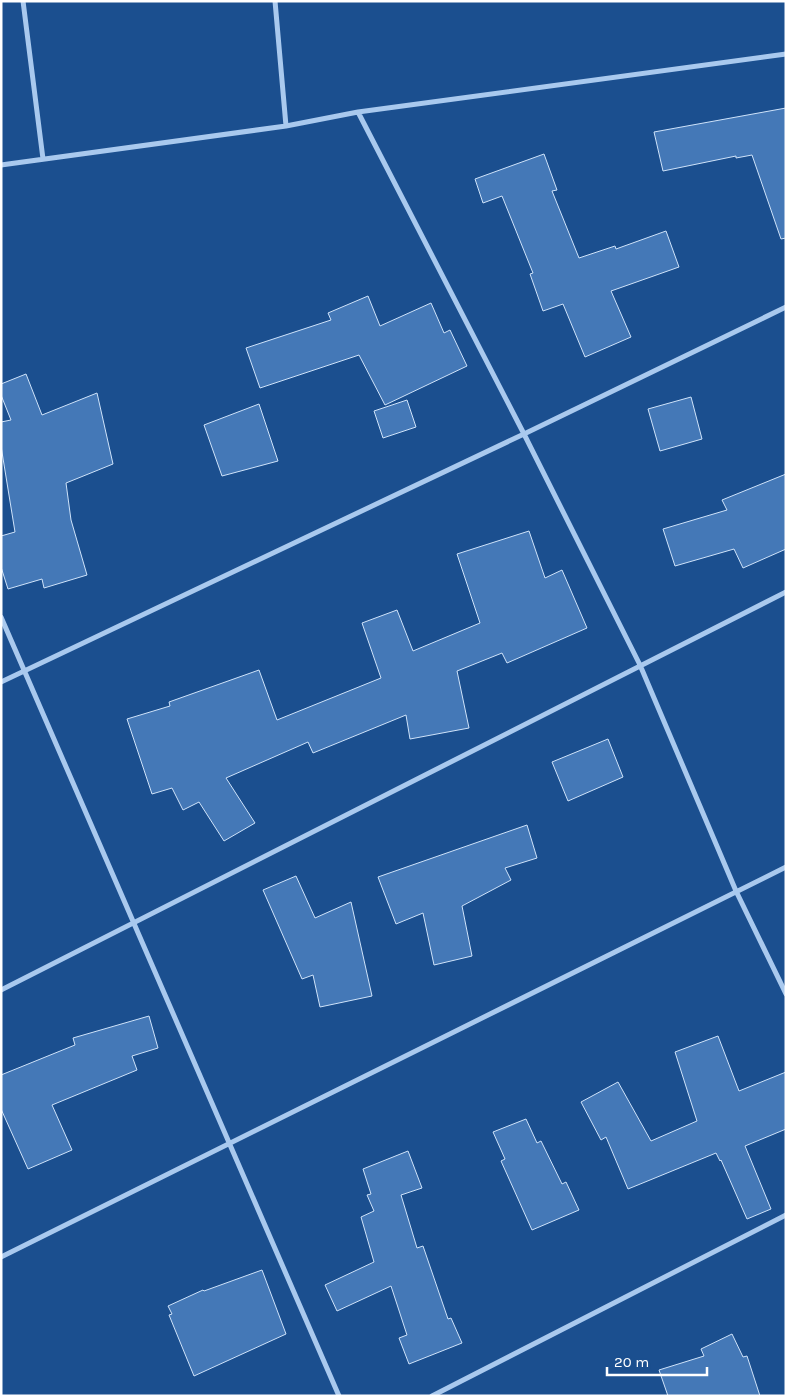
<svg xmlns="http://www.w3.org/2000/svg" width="787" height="1397" viewBox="0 0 787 1397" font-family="Karla,sans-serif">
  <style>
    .building { fill: #4478b7; stroke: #cfe3fa }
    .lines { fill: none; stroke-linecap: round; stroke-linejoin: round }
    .minor { stroke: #a9c9ee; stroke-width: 5 }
  </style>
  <rect width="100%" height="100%" fill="#1b4f8f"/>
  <!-- building -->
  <path class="building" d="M 786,108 L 786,238 L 781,239 L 752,155 L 736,158 L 736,156 L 663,171 L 654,132 Z
    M 544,154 L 557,190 L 552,191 L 579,258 L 615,246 L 616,249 L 666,231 L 679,267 L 611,291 L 631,337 L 585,357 L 563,304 L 543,311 L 530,274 L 533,273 L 502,196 L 483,203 L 475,179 Z
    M 368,296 L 380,326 L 431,303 L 444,333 L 450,330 L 467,366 L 385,405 L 359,355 L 260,388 L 246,348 L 331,320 L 328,313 Z
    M 26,374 L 42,415 L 97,393 L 113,464 L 66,483 L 71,520 L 87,575 L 44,588 L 42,579 L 8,589 L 1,567 L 1,536 L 15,532 L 1,446 L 1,422 L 11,420 L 1,395 L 1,384 Z
    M 691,397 L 702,439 L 660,451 L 648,409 Z
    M 407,400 L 416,427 L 383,438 L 374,411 Z
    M 259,404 L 278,461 L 222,476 L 204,425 Z
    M 786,474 L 786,549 L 743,568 L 734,549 L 675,566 L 663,529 L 727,510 L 722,500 Z
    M 529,531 L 545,578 L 562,570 L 587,628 L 507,663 L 502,653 L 457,671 L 469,728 L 410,739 L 406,715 L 313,753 L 308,742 L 226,778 L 255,823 L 224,841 L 199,802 L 183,810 L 172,788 L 152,794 L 127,719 L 170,706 L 169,702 L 259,670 L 277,720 L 381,678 L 362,623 L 397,610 L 413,651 L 480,623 L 457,554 Z
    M 608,739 L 623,777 L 568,801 L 552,762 Z
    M 527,825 L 537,858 L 505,868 L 511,880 L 462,906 L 472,956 L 434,965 L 423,913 L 396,924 L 378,877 Z
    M 296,876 L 315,918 L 351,902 L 372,996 L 320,1007 L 313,975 L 302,979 L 263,890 Z
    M 149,1016 L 158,1048 L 132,1056 L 137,1070 L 52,1105 L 72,1150 L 28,1169 L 1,1109 L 1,1075 L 75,1045 L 73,1038 Z
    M 718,1036 L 739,1091 L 786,1072 L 786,1129 L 745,1146 L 771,1209 L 747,1219 L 721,1160 L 720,1161 L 716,1153 L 628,1189 L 606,1137 L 601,1140 L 581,1102 L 618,1082 L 651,1141 L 697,1121 L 675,1052 Z
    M 526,1119 L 537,1143 L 541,1141 L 562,1184 L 566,1182 L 579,1210 L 532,1230 L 501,1161 L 505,1159 L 493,1132 Z
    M 408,1151 L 422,1188 L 401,1195 L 417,1248 L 423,1246 L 448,1319 L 451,1318 L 462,1343 L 409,1364 L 399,1338 L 407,1335 L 391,1286 L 337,1311 L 325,1285 L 374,1262 L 361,1217 L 374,1211 L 367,1195 L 371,1194 L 363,1169 Z
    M 262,1270 L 286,1334 L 194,1376 L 169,1315 L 172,1314 L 168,1306 L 203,1290 L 204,1291 Z
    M 732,1334 L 743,1357 L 747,1356 L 760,1396 L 668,1396 L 659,1370 L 704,1356 L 701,1349 Z"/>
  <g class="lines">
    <!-- minor -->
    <path class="minor" d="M 23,1 L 43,159
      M 275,1 L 286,126
      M 358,112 L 524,434 L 640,665 L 736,891 L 786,994
      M 1,165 L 286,126 L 358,112 L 786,54
      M 1,617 L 339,1396
      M 1,682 L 524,434 L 786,307
      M 1,990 L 786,592
      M 1,1257 L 786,867
      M 432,1396 L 786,1215"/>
  </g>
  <!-- border -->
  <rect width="787" height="1397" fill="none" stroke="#ffffff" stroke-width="5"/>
  <!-- scale -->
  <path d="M607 1367v8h100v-8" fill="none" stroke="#ffffff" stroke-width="2.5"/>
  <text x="614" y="1367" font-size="15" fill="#ffffff" stroke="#1b4f8f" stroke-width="4" paint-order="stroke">20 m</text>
</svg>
